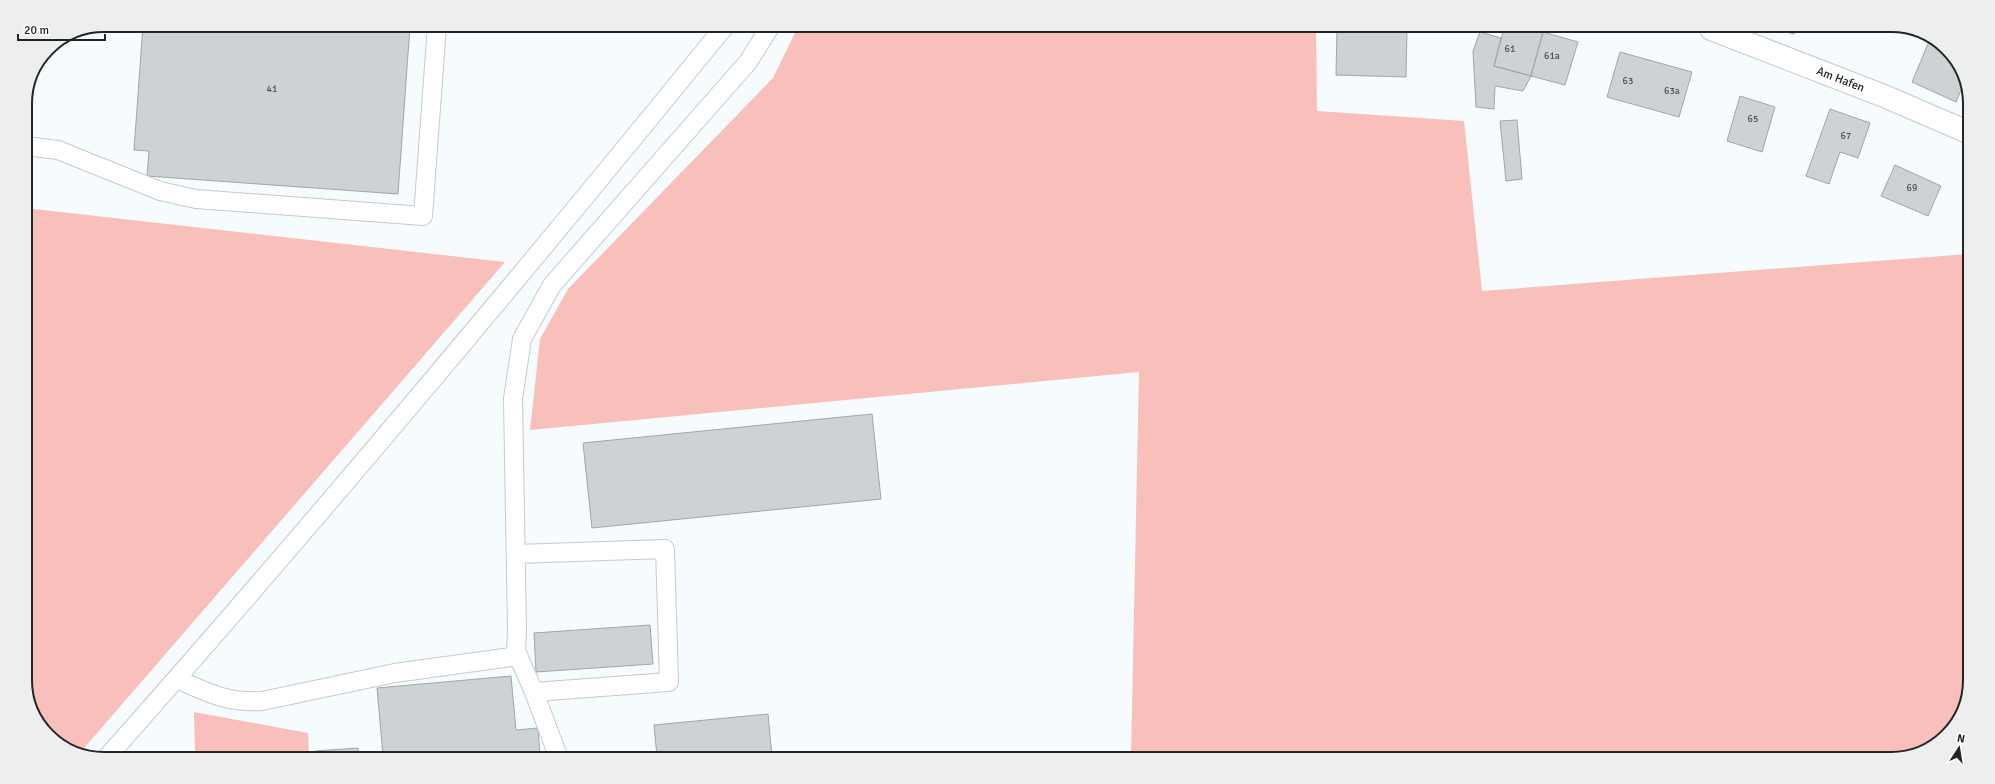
<svg xmlns="http://www.w3.org/2000/svg" width="1995" height="784" viewBox="0 0 1995 784" font-family="Signika,sans-serif">
  <style>
    .green { fill: #f9bfba }
    .building { fill: #cdd3d4; stroke: #a0a5a7 }
    .lines { fill: none; stroke-linecap: round; stroke-linejoin: round }
    .lane-casing { stroke: #c5cacb; stroke-width: 20 }
    .street-casing { stroke: #c5cacb; stroke-width: 24 }
    .lane { stroke: #fff; stroke-width: 18 }
    .street { stroke: #fff; stroke-width: 22 }
    .labels { text-anchor: middle; stroke-width: 3.5; stroke-linejoin: round; paint-order: stroke }
    .number-label { font-size: 10px; fill: #4d5051 }
    .street-label { font-size: 12px; fill: #222525; stroke: #fff }
    .rim { fill: none; stroke: #222525; stroke-width: 2 }
  </style>
  <rect width="100%" height="100%" fill="#f6fbfd"/>
  <!-- green -->
  <path class="green" d="M 798,27 L 1316,28 L 1317,111 L 1464,121 L 1482,291 L 1969,254 L 1966,706 L 1935,746 L 1891,759 L 1131,757 L 1139,372 L 530,430 L 540,339 L 568,289 L 773,78 Z
    M 25,208 L 505,262 L 78,755 L 41,728 L 25,685 Z
    M 194,712 L 308,733 L 309,755 L 195,755 Z"/>
  <!-- building -->
  <path class="building" d="M 143,25 L 410,26 L 398,194 L 147,176 L 149,151 L 134,150 Z
    M 1337,28 L 1407,28 L 1406,77 L 1336,75 Z
    M 1504,28 L 1529,28 L 1543,32 L 1531,76 L 1494,66 Z
    M 1775,29 L 1796,29 L 1794,34 Z
    M 1480,32 L 1501,38 L 1494,66 L 1531,76 L 1523,91 L 1495,86 L 1494,109 L 1476,107 L 1473,51 Z
    M 1543,32 L 1578,42 L 1565,85 L 1531,76 Z
    M 1930,39 L 1954,56 L 1964,83 L 1956,102 L 1912,82 Z
    M 1620,52 L 1692,72 L 1679,117 L 1607,97 Z
    M 1740,96 L 1775,107 L 1762,152 L 1727,141 Z
    M 1830,109 L 1870,123 L 1858,158 L 1840,152 L 1829,184 L 1806,176 Z
    M 1517,120 L 1522,179 L 1506,181 L 1500,121 Z
    M 1895,165 L 1941,186 L 1928,216 L 1881,196 Z
    M 872,414 L 881,499 L 592,528 L 583,443 Z
    M 650,625 L 653,664 L 536,672 L 534,633 Z
    M 511,676 L 516,730 L 538,728 L 540,756 L 383,755 L 377,688 Z
    M 768,714 L 772,756 L 657,756 L 654,725 Z
    M 358,748 L 359,755 L 315,755 L 315,751 Z"/>
  <g class="lines">
    <!-- lane casing -->
    <g class="lane-casing">
      <path id="lane" d="M 25,146 L 58,150 L 160,191 L 196,199 L 423,216 L 437,26
        M 516,554 L 665,549 L 669,682 L 534,692
        M 177,679 C 208,693 227,703 262,701 L 395,673 L 518,656
        M 109,755 C 320,517 524,273 725,26
        M 558,756 L 534,692 L 516,651 L 517,630 L 513,399 L 522,339 L 552,285 L 748,62 L 770,27"/>
    </g>
    <!-- street casing -->
    <g class="street-casing">
      <g id="street">
        <path id="s1" d="M 1711,29 L 1884,96 L 1970,133"/>
      </g>
    </g>
    <!-- lane -->
    <use href="#lane" class="lane"/>
    <!-- street -->
    <use href="#street" class="street"/>
  </g>
  <g class="labels">
    <!-- number labels -->
    <g class="number-label">
      <text x="1510" y="52">61</text>
      <text x="1552" y="59">61a</text>
      <text x="1628" y="84">63</text>
      <text x="272" y="92">41</text>
      <text x="1672" y="94">63a</text>
      <text x="1753" y="122">65</text>
      <text x="1846" y="139">67</text>
      <text x="1912" y="191">69</text>
    </g>
    <!-- street labels -->
    <g class="street-label">
      <text dy="4" stroke="none"><textPath href="#s1" startOffset="139">Am Hafen</textPath></text>
    </g>
  </g>
  <!-- crop -->
  <path d="M0 0H1995V784H0ZM104 32H1891A72 72 0 0 1 1963 104V680A72 72 0 0 1 1891 752H104A72 72 0 0 1 32 680V104A72 72 0 0 1 104 32Z" fill="#edeeee" fill-rule="evenodd"/>
  <path class="rim" d="M104 32H1891A72 72 0 0 1 1963 104V680A72 72 0 0 1 1891 752H104A72 72 0 0 1 32 680V104A72 72 0 0 1 104 32Z"/>
  <!-- north arrow -->
  <g transform="translate(1959 748) rotate(12)" stroke="#ffffff" stroke-width="3" paint-order="stroke">
  <path d="M0-3L7 15L0 10L-7 15Z" fill="#222525"/>
  <text y="-6" font-size="11" font-weight="bold" text-anchor="middle" fill="#222525">N</text>
  </g>
  <!-- scale -->
  <path d="M18 34v6h87v-6" fill="none" stroke="#222525" stroke-width="2"/>
  <text x="24" y="34" font-size="12" fill="#222525" stroke="#ffffff" stroke-width="3" paint-order="stroke">20 m</text>
</svg>
